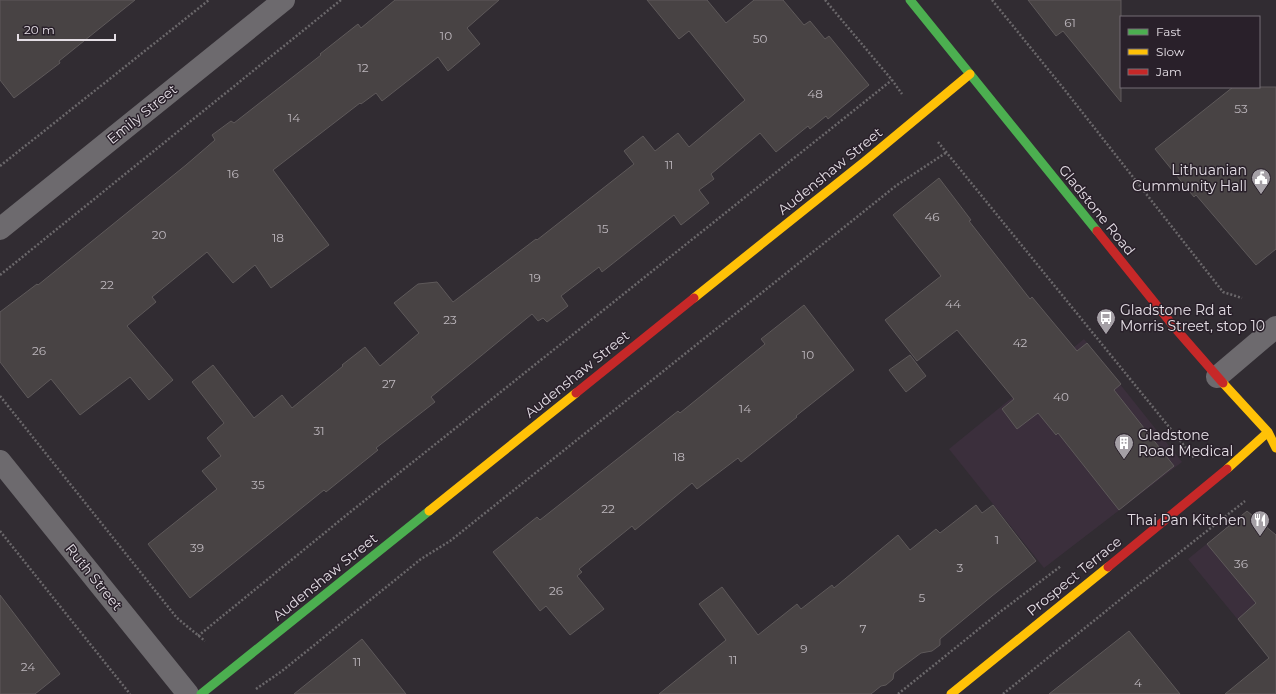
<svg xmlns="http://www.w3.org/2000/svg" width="1276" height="694" viewBox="0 0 1276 694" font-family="Montserrat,sans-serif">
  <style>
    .commercial { fill: #3b2f3c }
    .building { fill: #484344; stroke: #5e595a }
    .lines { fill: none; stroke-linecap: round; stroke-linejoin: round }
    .path { stroke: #6b686b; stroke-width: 2.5; stroke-dasharray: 2 2; stroke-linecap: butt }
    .street { stroke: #6d6a6e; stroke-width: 22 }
    .fast { stroke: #4caf50; stroke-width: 9 }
    .slow { stroke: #ffc107; stroke-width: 9 }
    .jam { stroke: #c62828; stroke-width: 9 }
    .labels { text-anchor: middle; stroke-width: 3; stroke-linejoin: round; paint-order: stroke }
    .number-label { font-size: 12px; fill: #bdb7bd }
    .street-label { font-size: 14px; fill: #e4dee5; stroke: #29202a }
    .poi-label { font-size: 14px; fill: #e4dee5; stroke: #29202a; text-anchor: end }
  </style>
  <rect width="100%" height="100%" fill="#312c32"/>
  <!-- commercial -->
  <path class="commercial" d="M 1084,339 L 1182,462 L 1044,568 L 949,449 Z
    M 1247,511 L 1276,535 L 1276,666 L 1188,559 Z"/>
  <!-- building -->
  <path class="building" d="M 0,0 L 135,0 L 59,61 L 60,63 L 14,98 L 0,80 Z
    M 395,0 L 499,0 L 467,28 L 480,44 L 448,71 L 438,57 L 382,101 L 376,93 L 361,104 L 360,103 L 273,170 L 329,245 L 271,288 L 255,265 L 233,283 L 207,252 L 152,297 L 156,302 L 127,326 L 173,380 L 149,400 L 130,377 L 80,415 L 51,379 L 28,398 L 0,362 L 0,312 L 37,284 L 38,285 L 186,165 L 215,140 L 212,135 L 231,121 L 234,123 L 321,55 L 320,54 L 358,24 L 361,28 Z
    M 647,0 L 707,0 L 726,23 L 754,0 L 783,0 L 804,25 L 810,21 L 825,39 L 829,36 L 869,85 L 828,119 L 826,116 L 810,129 L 808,126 L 776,152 L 760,133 L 711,174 L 714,179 L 699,190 L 709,203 L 681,225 L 674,215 L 602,272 L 599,267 L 561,296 L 568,306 L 547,322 L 543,318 L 538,321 L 532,314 L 431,397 L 435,402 L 376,448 L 378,450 L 326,492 L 324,490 L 190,598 L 148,544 L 217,489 L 202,471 L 221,456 L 207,438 L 224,423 L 192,382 L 213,365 L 254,418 L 282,395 L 292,408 L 343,366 L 342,365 L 365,347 L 380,366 L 419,333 L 394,303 L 418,284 L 437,282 L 453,302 L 536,239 L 537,240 L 634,164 L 624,151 L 643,136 L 655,151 L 678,133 L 689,147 L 745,100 L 689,31 L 679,39 Z
    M 1028,0 L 1121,0 L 1121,102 L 1063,31 L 1056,36 Z
    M 1233,87 L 1276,87 L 1276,249 L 1256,265 L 1196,195 L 1194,197 L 1155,149 Z
    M 939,178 L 971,220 L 969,221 L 1030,299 L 1032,297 L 1077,351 L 1087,343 L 1121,384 L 1114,390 L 1174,466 L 1119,510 L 1058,433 L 1056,435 L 1038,413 L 1017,429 L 1002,409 L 1014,399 L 957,330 L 917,361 L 885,320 L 941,276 L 893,215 Z
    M 804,305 L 854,370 L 796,416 L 797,417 L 741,462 L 738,458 L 697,489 L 692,483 L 635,530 L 632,526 L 579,569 L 582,572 L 577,576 L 604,609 L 570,635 L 546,606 L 540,611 L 493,552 L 537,517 L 540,520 L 678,411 L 680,413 L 765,344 L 761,339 Z
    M 910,355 L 926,376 L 906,392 L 889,370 Z
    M 976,505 L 982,513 L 993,505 L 1036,561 L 992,596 L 940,639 L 940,645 L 932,651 L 921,653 L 894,673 L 893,679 L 886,685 L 881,686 L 871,694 L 659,694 L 726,640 L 699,604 L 722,587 L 758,635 L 797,604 L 801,609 L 832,585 L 834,588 L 898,535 L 910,550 L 936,529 L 940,533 Z
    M 1247,511 L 1276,535 L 1276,694 L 1225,694 L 1269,658 L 1238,619 L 1256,603 L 1207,544 Z
    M 0,595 L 60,674 L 35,694 L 0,694 Z
    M 1129,631 L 1180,694 L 1049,694 Z
    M 362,639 L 406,694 L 294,694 Z"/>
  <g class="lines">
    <!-- path -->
    <path class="path" d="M 825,0 L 892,80 L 902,94
      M 992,0 L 1064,89 L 1223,292 L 1242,298
      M 938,142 L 1195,459
      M 0,166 L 209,0
      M 0,275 L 341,0
      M 0,396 L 177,618 L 205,641
      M 0,531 L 130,694
      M 198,636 L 349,513 L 892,80
      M 256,689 L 282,671 L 421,559 L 450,541 L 897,185 L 947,152
      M 898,694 L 1000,612 L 1061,566
      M 1003,694 L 1132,590 L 1245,501"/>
    <!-- street -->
    <path class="street" d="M 0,229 L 284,0
      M 1217,377 L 1276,327
      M 0,461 L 188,694"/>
    <!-- fast -->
    <path class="fast" d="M 910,0 L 1097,231
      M 201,694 L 429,511"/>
    <!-- slow -->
    <path class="slow" d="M 694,298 L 864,162 L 970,74
      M 1223,383 L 1268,432 L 1276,448
      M 1227,469 L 1268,432
      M 429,511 L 576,393
      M 951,694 L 1108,567"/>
    <!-- jam -->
    <path class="jam" d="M 1097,231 L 1175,328 L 1223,383
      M 576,393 L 694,298
      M 1108,567 L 1227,469"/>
  </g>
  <!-- icons -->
  <defs>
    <g id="civic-pin" transform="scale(1)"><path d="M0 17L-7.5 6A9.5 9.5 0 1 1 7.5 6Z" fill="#a5a0a6" stroke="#29202a"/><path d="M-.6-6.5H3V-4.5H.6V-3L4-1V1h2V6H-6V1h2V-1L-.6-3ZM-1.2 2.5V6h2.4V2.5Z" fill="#fff"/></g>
    <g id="bus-pin" transform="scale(1)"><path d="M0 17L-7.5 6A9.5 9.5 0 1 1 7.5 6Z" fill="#a5a0a6" stroke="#29202a"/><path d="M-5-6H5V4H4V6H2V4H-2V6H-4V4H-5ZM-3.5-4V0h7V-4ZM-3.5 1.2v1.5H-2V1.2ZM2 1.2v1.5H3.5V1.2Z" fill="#fff"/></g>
    <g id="building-pin" transform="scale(1)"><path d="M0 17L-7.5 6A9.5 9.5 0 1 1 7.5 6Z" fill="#a5a0a6" stroke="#29202a"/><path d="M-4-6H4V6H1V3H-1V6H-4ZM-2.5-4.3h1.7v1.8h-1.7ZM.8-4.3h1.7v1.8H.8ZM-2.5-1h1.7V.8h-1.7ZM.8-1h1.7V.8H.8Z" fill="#fff"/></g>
    <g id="restaurant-pin" transform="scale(1)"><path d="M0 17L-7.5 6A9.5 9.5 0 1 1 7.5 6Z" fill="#a5a0a6" stroke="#29202a"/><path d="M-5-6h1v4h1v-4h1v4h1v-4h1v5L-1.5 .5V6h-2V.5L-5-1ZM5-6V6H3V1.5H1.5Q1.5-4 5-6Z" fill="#fff"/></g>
  </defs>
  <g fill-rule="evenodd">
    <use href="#civic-pin" x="1261" y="178"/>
    <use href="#bus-pin" x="1106" y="318"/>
    <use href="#building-pin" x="1124" y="443"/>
    <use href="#restaurant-pin" x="1260" y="520"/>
  </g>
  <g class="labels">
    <!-- number labels -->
    <g class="number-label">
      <text x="1070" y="27">61</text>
      <text x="446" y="40">10</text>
      <text x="760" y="43">50</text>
      <text x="363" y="72">12</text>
      <text x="815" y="98">48</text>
      <text x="1241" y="113">53</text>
      <text x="294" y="122">14</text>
      <text x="669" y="169">11</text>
      <text x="233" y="178">16</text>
      <text x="932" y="221">46</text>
      <text x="603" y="233">15</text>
      <text x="159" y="239">20</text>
      <text x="278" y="242">18</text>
      <text x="535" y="282">19</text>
      <text x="107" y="289">22</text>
      <text x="953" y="308">44</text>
      <text x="450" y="324">23</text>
      <text x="1020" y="347">42</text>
      <text x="39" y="355">26</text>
      <text x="808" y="359">10</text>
      <text x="389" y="388">27</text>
      <text x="1061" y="401">40</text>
      <text x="745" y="413">14</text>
      <text x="319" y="435">31</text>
      <text x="679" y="461">18</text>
      <text x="258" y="489">35</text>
      <text x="608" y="513">22</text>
      <text x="997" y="544">1</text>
      <text x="197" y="552">39</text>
      <text x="1241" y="568">36</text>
      <text x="960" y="572">3</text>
      <text x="556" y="595">26</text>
      <text x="922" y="602">5</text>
      <text x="863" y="633">7</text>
      <text x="804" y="653">9</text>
      <text x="733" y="664">11</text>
      <text x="357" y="666">11</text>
      <text x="28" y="671">24</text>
      <text x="1138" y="687">4</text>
    </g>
    <!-- street labels -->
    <g class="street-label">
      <text transform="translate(142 114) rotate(-39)" y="5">Emily Street</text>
      <text transform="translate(830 171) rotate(-39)" y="5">Audenshaw Street</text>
      <text transform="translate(1097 210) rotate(51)" y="5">Gladstone Road</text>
      <text transform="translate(577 374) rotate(-39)" y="5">Audenshaw Street</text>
      <text transform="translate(1074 576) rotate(-39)" y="5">Prospect Terrace</text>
      <text transform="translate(94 577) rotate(51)" y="5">Ruth Street</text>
      <text transform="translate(325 577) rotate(-39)" y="5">Audenshaw Street</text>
    </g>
    <!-- poi labels -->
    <g class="poi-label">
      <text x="1247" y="175">Lithuanian<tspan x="1247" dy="16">Cummunity Hall</tspan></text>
      <text x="1120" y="315" text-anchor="start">Gladstone Rd at<tspan x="1120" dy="16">Morris Street, stop 10</tspan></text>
      <text x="1138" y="440" text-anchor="start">Gladstone<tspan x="1138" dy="16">Road Medical</tspan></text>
      <text x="1246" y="525">Thai Pan Kitchen</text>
    </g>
  </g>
  <!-- legend -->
  <rect x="1120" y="16" width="140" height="72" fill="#29202a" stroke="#746c75"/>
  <rect x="1128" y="29" width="20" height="6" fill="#4caf50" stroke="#746c75"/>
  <text x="1156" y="36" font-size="12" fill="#e4dee5">Fast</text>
  <rect x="1128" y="49" width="20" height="6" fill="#ffc107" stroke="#746c75"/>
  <text x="1156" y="56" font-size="12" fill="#e4dee5">Slow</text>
  <rect x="1128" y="69" width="20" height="6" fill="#c62828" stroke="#746c75"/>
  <text x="1156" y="76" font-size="12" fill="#e4dee5">Jam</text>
  <!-- scale -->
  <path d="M18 34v6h97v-6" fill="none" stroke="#e4dee5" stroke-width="2"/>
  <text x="24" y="34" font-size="12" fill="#e4dee5" stroke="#29202a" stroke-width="3" paint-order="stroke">20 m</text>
</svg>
